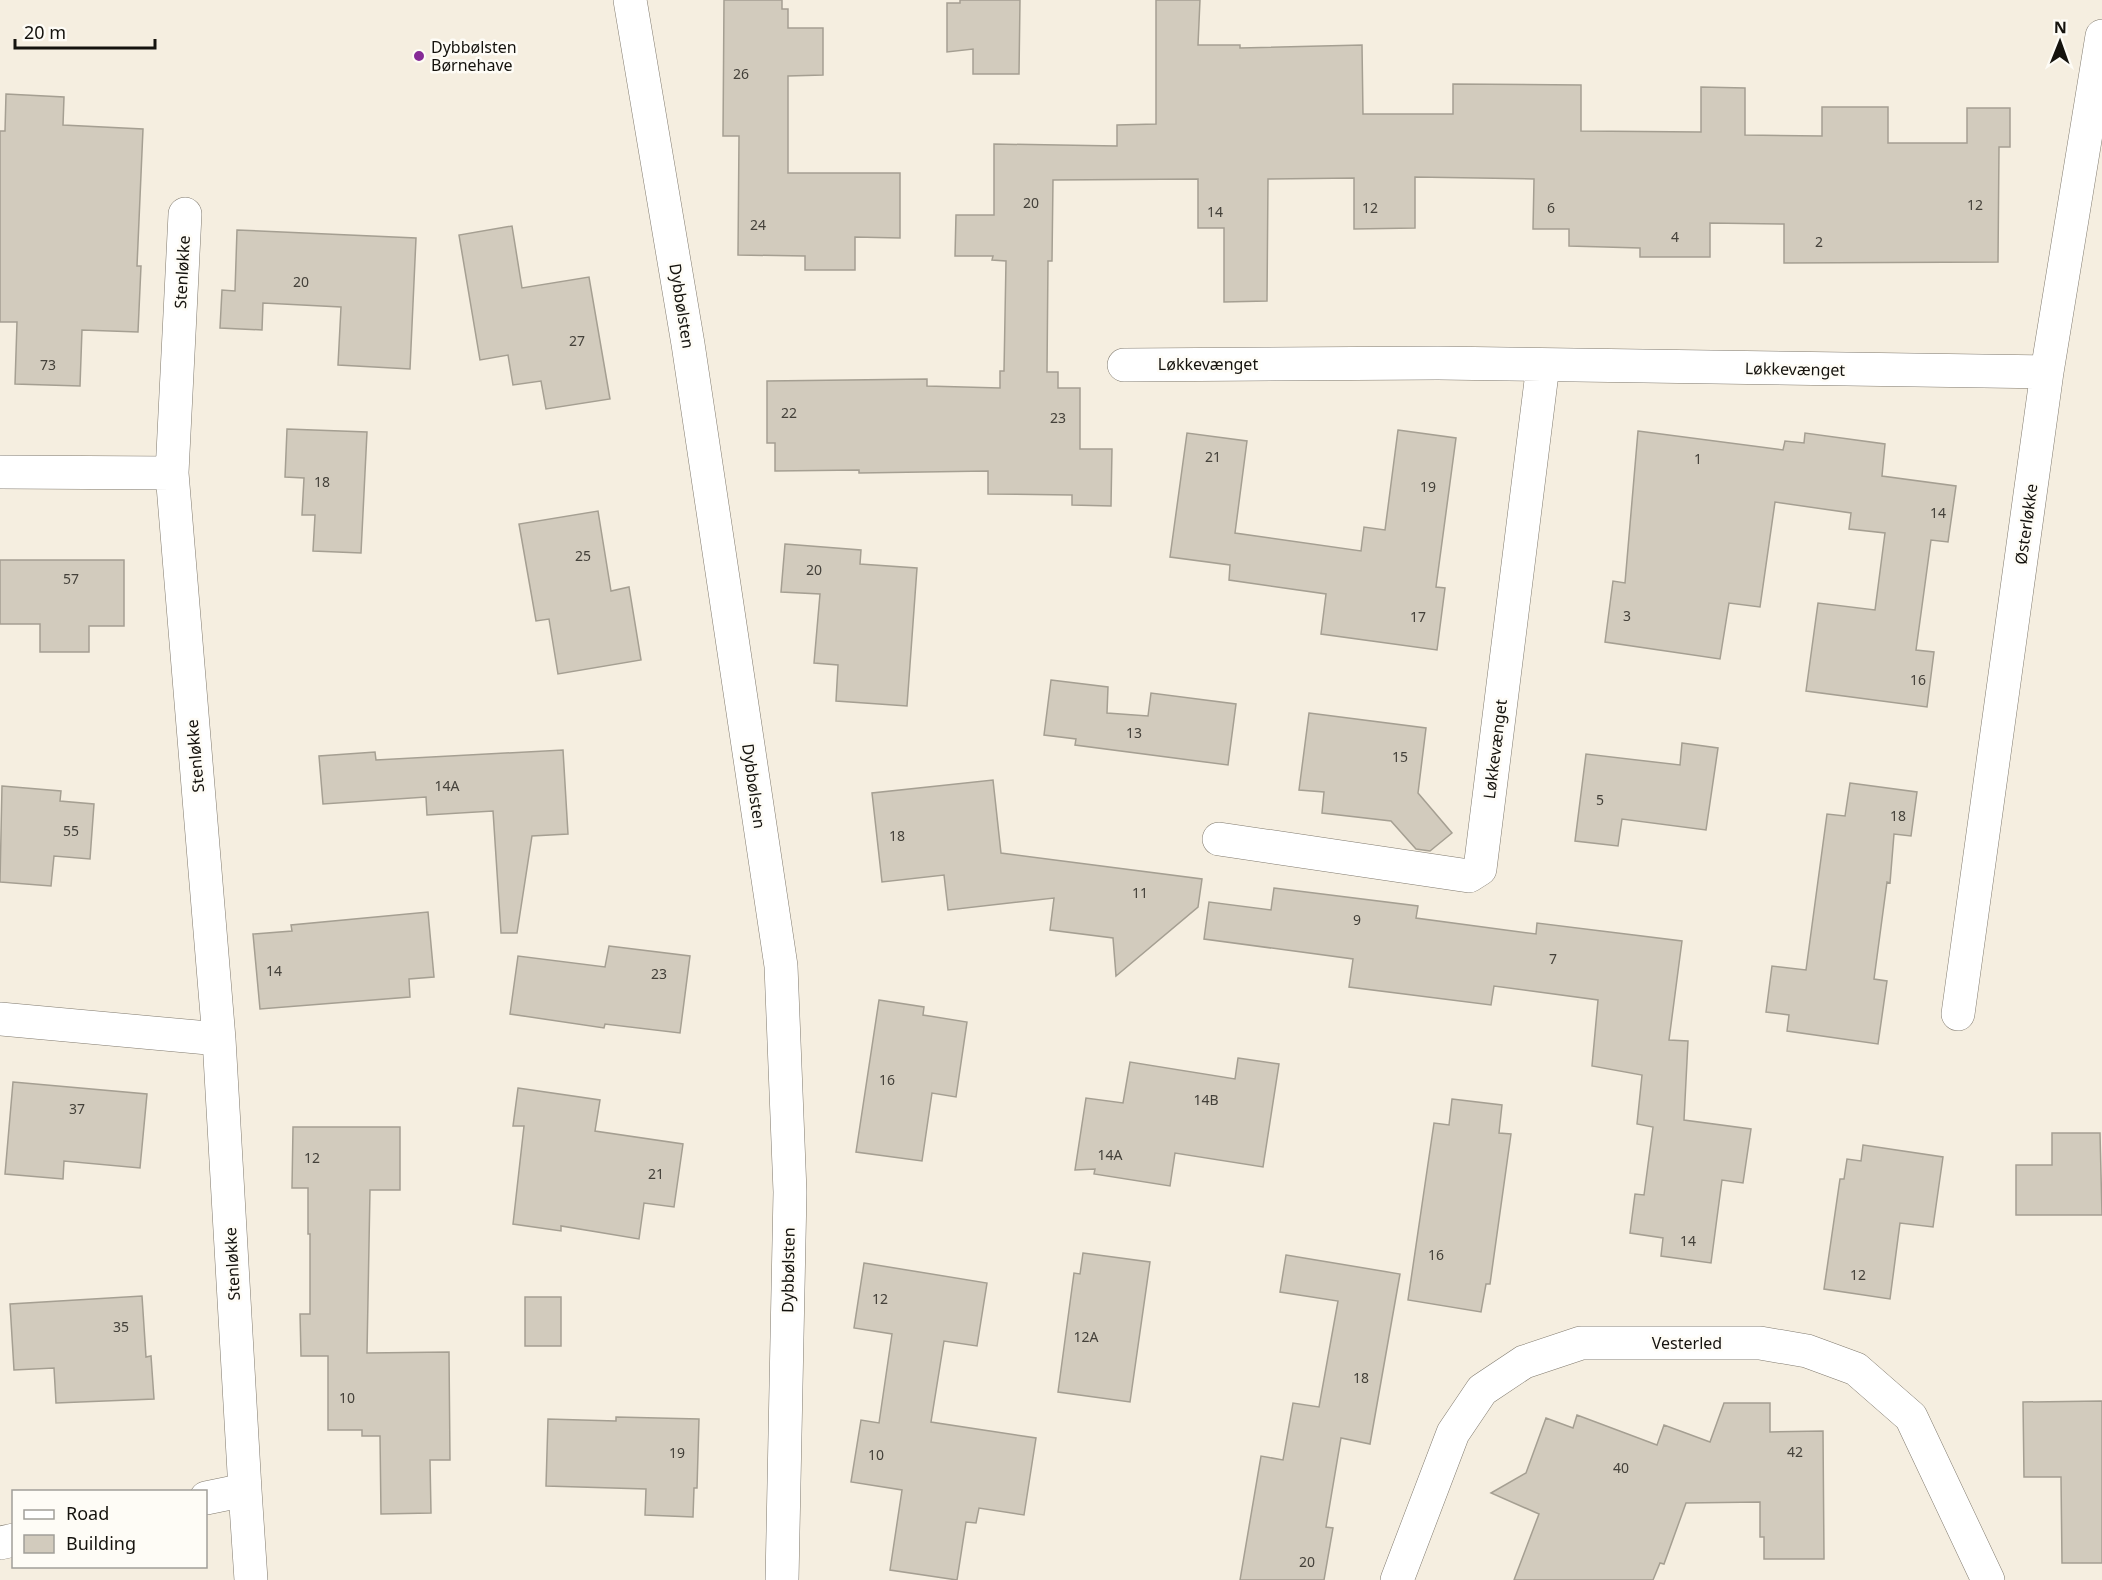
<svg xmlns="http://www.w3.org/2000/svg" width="2102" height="1580" viewBox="0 0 2102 1580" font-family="'Noto Sans',sans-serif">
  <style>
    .building { fill: #d2cbbd; stroke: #a59f92; stroke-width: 1.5 }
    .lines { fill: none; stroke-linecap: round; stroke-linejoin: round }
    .street-casing { stroke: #807a6e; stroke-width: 34 }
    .street { stroke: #fff; stroke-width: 33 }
    .poi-dot { fill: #862a96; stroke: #fefcf6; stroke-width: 2 }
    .labels { text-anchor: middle; stroke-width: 5; stroke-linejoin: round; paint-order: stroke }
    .number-label { font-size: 14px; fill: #44413a }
    .poi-label { font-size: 16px; fill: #15130e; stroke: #fefcf6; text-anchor: start }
    .street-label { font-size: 16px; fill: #15130e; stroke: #fefcf6 }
  </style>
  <rect width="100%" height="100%" fill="#f5eee0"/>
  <!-- building -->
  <path class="building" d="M 724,0 L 782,0 L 782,9 L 788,9 L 788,28 L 823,28 L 823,75 L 788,76 L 788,173 L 900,173 L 900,238 L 855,237 L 855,270 L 805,270 L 805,256 L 738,255 L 739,136 L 723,136 Z
    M 960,0 L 1020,0 L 1019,74 L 973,74 L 973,49 L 947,52 L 947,3 L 960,3 Z
    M 1156,0 L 1200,0 L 1198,45 L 1240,45 L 1240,48 L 1362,45 L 1363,114 L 1453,114 L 1453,84 L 1581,85 L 1581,131 L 1701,132 L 1701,87 L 1745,88 L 1745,135 L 1822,136 L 1822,107 L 1888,107 L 1888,143 L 1967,143 L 1967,108 L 2010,108 L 2010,147 L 1999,147 L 1998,262 L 1784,263 L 1784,224 L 1710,223 L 1710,257 L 1640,257 L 1640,248 L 1569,246 L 1569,229 L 1533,229 L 1534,179 L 1415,177 L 1415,228 L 1354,229 L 1354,178 L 1268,179 L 1267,301 L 1224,302 L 1224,228 L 1198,228 L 1198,179 L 1053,180 L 1052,261 L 1048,261 L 1047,372 L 1058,372 L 1058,388 L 1080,388 L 1080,449 L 1112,449 L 1111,506 L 1072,505 L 1072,495 L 988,494 L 988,471 L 859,473 L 859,470 L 775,471 L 775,443 L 767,443 L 767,381 L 927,379 L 927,386 L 1000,388 L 1000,371 L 1004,371 L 1006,261 L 992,260 L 993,256 L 955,256 L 956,215 L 994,215 L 994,144 L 1117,146 L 1117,125 L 1156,124 Z
    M 6,94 L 64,97 L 63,125 L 143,129 L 137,266 L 141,266 L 138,332 L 82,330 L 80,386 L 15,384 L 17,322 L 0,322 L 0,131 L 5,131 Z
    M 512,226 L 522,288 L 589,277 L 610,399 L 546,409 L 541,381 L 513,385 L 508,355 L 480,360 L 459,235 Z
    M 237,230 L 416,238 L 410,369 L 338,365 L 341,307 L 263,303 L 262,330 L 220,328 L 222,290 L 235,291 Z
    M 287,429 L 367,432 L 361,553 L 313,551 L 315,515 L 302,515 L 304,478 L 285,477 Z
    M 1398,430 L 1456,438 L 1436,587 L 1445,588 L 1437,650 L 1321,634 L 1326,594 L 1229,580 L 1230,565 L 1170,557 L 1187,433 L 1247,441 L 1235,533 L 1361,551 L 1364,527 L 1385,530 Z
    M 1638,431 L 1783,450 L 1785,441 L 1804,443 L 1805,433 L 1885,444 L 1882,476 L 1956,486 L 1948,542 L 1931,540 L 1916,650 L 1934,652 L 1927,707 L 1806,691 L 1818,603 L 1875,610 L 1885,533 L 1849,529 L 1851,513 L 1775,502 L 1760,607 L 1729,603 L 1720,659 L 1605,642 L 1613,581 L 1625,583 Z
    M 598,511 L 611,591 L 629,587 L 641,660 L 558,674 L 549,619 L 536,621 L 519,524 Z
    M 785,544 L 861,550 L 860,564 L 917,568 L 907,706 L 836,701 L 838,665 L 814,663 L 820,594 L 781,592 Z
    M 0,560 L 124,560 L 124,626 L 89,626 L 89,652 L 40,652 L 40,624 L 0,624 Z
    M 1051,680 L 1108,687 L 1107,713 L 1148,716 L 1151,693 L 1236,704 L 1228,765 L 1075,745 L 1076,739 L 1044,735 Z
    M 1309,713 L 1426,728 L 1418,793 L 1452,833 L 1430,851 L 1416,849 L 1391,821 L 1322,813 L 1324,792 L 1299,790 Z
    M 1682,743 L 1718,748 L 1706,830 L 1622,819 L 1618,846 L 1575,841 L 1586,754 L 1680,765 Z
    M 563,750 L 568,834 L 532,836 L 517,933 L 501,933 L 493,811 L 427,815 L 426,797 L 323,804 L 319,756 L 375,752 L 376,760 Z
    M 993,780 L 1001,853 L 1202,879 L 1198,907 L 1116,976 L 1113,938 L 1050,930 L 1054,898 L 948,910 L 944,875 L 882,882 L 872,793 Z
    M 1850,783 L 1917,792 L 1911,836 L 1894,834 L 1890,883 L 1887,882 L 1874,979 L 1887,981 L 1878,1044 L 1787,1031 L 1789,1015 L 1766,1012 L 1772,966 L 1806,970 L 1827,814 L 1845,816 Z
    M 2,786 L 61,791 L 60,801 L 94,804 L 90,859 L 54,856 L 51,886 L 0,882 Z
    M 1274,888 L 1418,906 L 1416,918 L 1536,934 L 1537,923 L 1682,941 L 1669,1040 L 1688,1041 L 1684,1120 L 1751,1129 L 1743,1183 L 1722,1180 L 1711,1263 L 1661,1256 L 1663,1238 L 1630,1233 L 1635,1194 L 1644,1195 L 1653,1127 L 1637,1124 L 1642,1075 L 1592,1066 L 1598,1000 L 1494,986 L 1491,1005 L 1349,987 L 1353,959 L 1204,939 L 1209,902 L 1271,910 Z
    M 428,912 L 434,977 L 409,979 L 410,997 L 260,1009 L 253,934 L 292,931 L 291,925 Z
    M 609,946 L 690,956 L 680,1033 L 605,1024 L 604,1028 L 510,1014 L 518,956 L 605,967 Z
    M 879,1000 L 924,1007 L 923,1015 L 967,1022 L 956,1097 L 932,1093 L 922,1161 L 856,1152 Z
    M 1238,1058 L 1279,1064 L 1263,1167 L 1175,1153 L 1170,1186 L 1094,1174 L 1095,1169 L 1075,1170 L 1086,1098 L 1123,1103 L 1130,1062 L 1235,1079 Z
    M 13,1082 L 147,1094 L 140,1168 L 64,1161 L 63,1179 L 5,1174 Z
    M 518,1088 L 600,1100 L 595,1131 L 683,1144 L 674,1207 L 644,1203 L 639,1239 L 561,1226 L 561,1231 L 513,1224 L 524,1126 L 513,1126 Z
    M 1452,1099 L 1502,1105 L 1499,1133 L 1511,1134 L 1490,1284 L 1486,1284 L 1481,1312 L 1408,1300 L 1434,1123 L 1449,1125 Z
    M 293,1127 L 400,1127 L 400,1190 L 370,1190 L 367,1353 L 449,1352 L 450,1460 L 430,1460 L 431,1513 L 381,1514 L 380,1436 L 362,1436 L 362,1430 L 328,1430 L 328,1356 L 301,1356 L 300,1314 L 310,1314 L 310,1234 L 308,1234 L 308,1188 L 292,1188 Z
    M 2052,1133 L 2100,1133 L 2102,1215 L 2016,1215 L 2016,1165 L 2052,1165 Z
    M 1863,1145 L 1943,1157 L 1933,1227 L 1900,1223 L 1890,1299 L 1824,1289 L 1840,1179 L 1844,1179 L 1847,1159 L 1861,1161 Z
    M 1083,1253 L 1150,1262 L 1130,1402 L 1058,1392 L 1074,1273 L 1080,1274 Z
    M 1286,1255 L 1400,1274 L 1370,1444 L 1341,1438 L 1326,1527 L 1333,1528 L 1324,1580 L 1240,1580 L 1261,1456 L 1283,1460 L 1293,1403 L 1319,1407 L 1338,1301 L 1280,1292 Z
    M 864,1263 L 987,1283 L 977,1346 L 944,1341 L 931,1422 L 1036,1438 L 1024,1515 L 979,1508 L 976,1523 L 966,1522 L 957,1580 L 890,1570 L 902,1490 L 851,1482 L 861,1420 L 879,1423 L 892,1334 L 854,1328 Z
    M 142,1296 L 146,1357 L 151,1356 L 154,1399 L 56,1403 L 54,1368 L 14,1370 L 10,1304 Z
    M 525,1297 L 561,1297 L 561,1346 L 525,1346 Z
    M 2102,1401 L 2102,1563 L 2062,1563 L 2061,1477 L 2024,1477 L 2023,1402 Z
    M 1724,1403 L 1770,1403 L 1770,1432 L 1823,1431 L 1824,1559 L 1764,1559 L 1764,1537 L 1760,1537 L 1760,1502 L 1686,1503 L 1664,1564 L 1660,1563 L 1653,1580 L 1514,1580 L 1539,1514 L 1491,1493 L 1526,1473 L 1546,1418 L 1573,1428 L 1577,1415 L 1657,1445 L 1664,1425 L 1710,1442 Z
    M 616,1417 L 699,1419 L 697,1488 L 694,1488 L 693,1517 L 645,1515 L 646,1489 L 546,1486 L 548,1419 L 616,1421 Z"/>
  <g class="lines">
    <!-- street casing -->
    <g class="street-casing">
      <path id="street" d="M 630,0 L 688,344 L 781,966 L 790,1192 L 782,1580
        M 185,214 L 172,473 L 219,1039 L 245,1490 L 251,1580
        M 1124,365 L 1438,363 L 2047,372
        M 0,472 L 172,473
        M 1219,839 L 1469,876 L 1480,869 L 1543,365
        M 1958,1014 L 2047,372 L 2102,36
        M 0,1019 L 219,1039
        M 206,1498 L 245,1490
        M 0,1543 L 14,1540
        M 1397,1580 L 1453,1433 L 1482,1390 L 1524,1362 L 1581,1343 L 1760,1343 L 1807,1351 L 1856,1369 L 1911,1417 L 1988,1580"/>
    </g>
    <!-- street -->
    <use href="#street" class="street"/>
  </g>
  <!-- markers -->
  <circle class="poi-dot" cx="419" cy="56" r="6"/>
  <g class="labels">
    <!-- number labels -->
    <g class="number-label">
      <text x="741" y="79">26</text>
      <text x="1031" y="208">20</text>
      <text x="1975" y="210">12</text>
      <text x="1370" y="213">12</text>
      <text x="1551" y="213">6</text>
      <text x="1215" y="217">14</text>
      <text x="758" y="230">24</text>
      <text x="1675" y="242">4</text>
      <text x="1819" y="247">2</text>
      <text x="301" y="287">20</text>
      <text x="577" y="346">27</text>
      <text x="48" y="370">73</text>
      <text x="789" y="418">22</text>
      <text x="1058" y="423">23</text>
      <text x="1213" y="462">21</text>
      <text x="1698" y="464">1</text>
      <text x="322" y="487">18</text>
      <text x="1428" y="492">19</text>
      <text x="1938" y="518">14</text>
      <text x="583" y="561">25</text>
      <text x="814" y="575">20</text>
      <text x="71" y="584">57</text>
      <text x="1627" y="621">3</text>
      <text x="1418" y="622">17</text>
      <text x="1918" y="685">16</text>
      <text x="1134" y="738">13</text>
      <text x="1400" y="762">15</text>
      <text x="447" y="791">14A</text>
      <text x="1600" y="805">5</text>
      <text x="1898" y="821">18</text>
      <text x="71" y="836">55</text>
      <text x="897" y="841">18</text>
      <text x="1140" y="898">11</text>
      <text x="1357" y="925">9</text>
      <text x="1553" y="964">7</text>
      <text x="274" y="976">14</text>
      <text x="659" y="979">23</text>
      <text x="887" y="1085">16</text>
      <text x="1206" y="1105">14B</text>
      <text x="77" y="1114">37</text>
      <text x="1110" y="1160">14A</text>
      <text x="312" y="1163">12</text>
      <text x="656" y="1179">21</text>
      <text x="1688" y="1246">14</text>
      <text x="1436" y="1260">16</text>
      <text x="1858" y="1280">12</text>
      <text x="880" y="1304">12</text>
      <text x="121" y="1332">35</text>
      <text x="1086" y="1342">12A</text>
      <text x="1361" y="1383">18</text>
      <text x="347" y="1403">10</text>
      <text x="1795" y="1457">42</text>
      <text x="677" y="1458">19</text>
      <text x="876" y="1460">10</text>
      <text x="1621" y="1473">40</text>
      <text x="1307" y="1567">20</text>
    </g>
    <!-- poi labels -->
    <g class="poi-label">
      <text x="431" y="53">Dybbølsten<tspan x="431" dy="18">Børnehave</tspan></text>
    </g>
    <!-- street labels -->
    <g class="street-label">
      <text transform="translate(182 272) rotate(-87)" y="6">Stenløkke</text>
      <text transform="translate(682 306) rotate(81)" y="6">Dybbølsten</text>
      <text x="1208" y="370">Løkkevænget</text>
      <text transform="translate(1795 369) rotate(1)" y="6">Løkkevænget</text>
      <text transform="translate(2026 524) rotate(-82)" y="6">Østerløkke</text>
      <text transform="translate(1495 749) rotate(-83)" y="6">Løkkevænget</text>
      <text transform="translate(195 756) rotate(-95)" y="6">Stenløkke</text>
      <text transform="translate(754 786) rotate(82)" y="6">Dybbølsten</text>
      <text transform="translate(232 1264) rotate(-93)" y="6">Stenløkke</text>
      <text transform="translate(788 1270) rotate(-89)" y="6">Dybbølsten</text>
      <text x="1687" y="1349">Vesterled</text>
    </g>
  </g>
  <!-- legend -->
  <rect x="12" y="1490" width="195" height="78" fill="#fefcf6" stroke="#a19f99" stroke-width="1.5"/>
  <rect x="24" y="1510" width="30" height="9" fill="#ffffff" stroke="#a19f99" stroke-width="1.5"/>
  <text x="66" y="1520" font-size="18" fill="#15130e">Road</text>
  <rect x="24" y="1535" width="30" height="18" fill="#d2cbbd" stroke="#a19f99" stroke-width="1.5"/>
  <text x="66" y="1550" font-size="18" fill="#15130e">Building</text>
  <!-- north arrow -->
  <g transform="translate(2060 42) rotate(1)" stroke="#fefcf6" stroke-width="4.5" paint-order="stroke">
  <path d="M0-4.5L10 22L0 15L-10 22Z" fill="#15130e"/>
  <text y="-9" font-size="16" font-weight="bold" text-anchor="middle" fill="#15130e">N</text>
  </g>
  <!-- scale -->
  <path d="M15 39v9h140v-9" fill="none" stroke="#15130e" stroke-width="3"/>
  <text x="24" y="39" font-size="18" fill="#15130e" stroke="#fefcf6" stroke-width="4.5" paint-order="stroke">20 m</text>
</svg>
